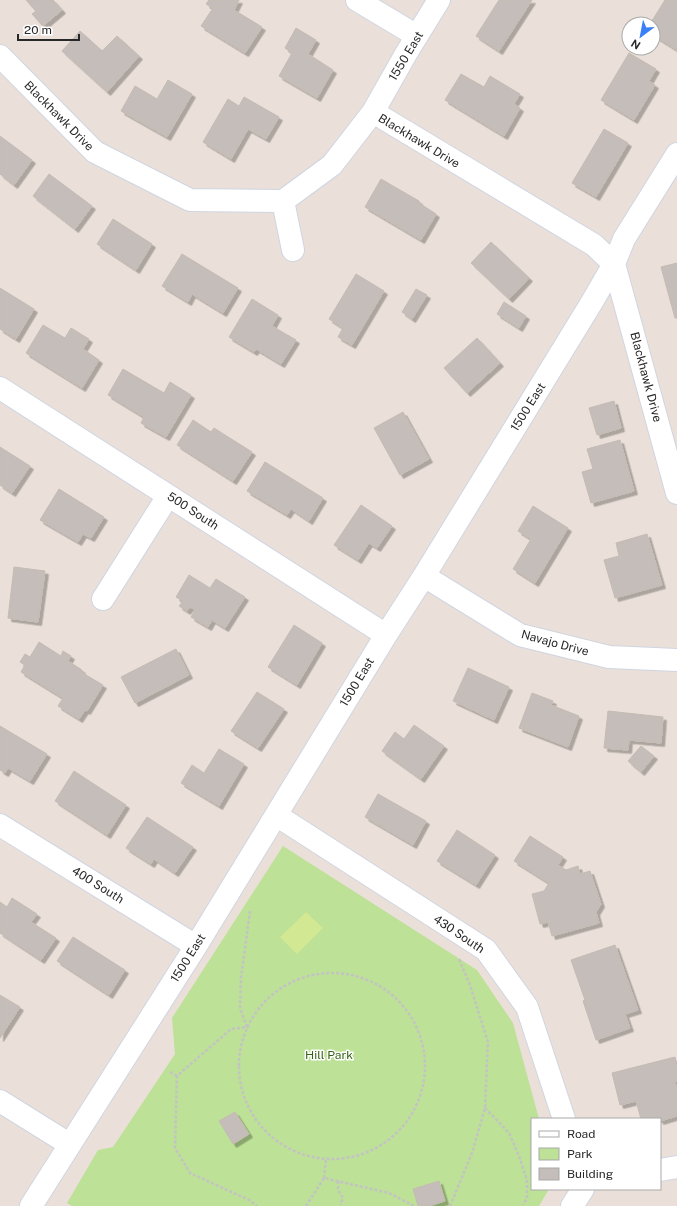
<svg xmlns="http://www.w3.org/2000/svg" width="677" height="1206" viewBox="0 0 677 1206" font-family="'Public Sans',sans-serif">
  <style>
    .green { fill: #bde196 }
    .pitch { fill: #d3e892 }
    .building { fill: #c5bdb9; stroke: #c5bbb3; filter: url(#shadow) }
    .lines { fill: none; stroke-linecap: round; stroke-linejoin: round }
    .minor-casing { stroke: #cfd5e1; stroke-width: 24 }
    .path { stroke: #c3c3c3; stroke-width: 2.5; stroke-dasharray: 3 2; stroke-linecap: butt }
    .minor { stroke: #fff; stroke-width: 22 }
    .labels { text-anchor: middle; stroke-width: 3; stroke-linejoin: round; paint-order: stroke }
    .street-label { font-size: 12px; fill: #282828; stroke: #fff }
    .park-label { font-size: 12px; fill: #37621a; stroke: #fff }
  </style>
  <defs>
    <filter id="shadow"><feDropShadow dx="3.5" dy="3.5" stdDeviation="0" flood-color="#0004"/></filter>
  </defs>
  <rect width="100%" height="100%" fill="#eae0d9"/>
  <!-- green -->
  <path class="green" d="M 283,846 L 477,970 L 513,1023 L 539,1119 L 532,1119 L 532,1189 L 549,1189 L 539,1206 L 72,1206 L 67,1203 L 98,1150 L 113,1147 L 175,1054 L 172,1018 Z"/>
  <!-- pitch -->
  <path class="pitch" d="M 306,912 L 323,928 L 297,954 L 280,937 Z"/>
  <!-- building -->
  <path class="building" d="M 26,0 L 53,0 L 62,10 L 43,26 L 32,14 L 36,11 Z
    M 209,0 L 239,0 L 234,10 L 262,27 L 245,53 L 201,26 L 213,8 L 206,4 Z
    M 499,0 L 532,0 L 499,51 L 476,36 Z
    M 665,0 L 677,0 L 677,50 L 653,35 L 653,24 L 650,24 Z
    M 296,28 L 316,40 L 308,54 L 333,70 L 317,98 L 279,76 L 292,53 L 285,48 Z
    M 80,31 L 102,51 L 117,36 L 139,56 L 107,92 L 62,51 Z
    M 629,53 L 656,69 L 649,81 L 655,85 L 634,120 L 601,100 Z
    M 461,74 L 484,87 L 490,76 L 520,94 L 514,104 L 520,108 L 504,136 L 445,100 Z
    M 168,80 L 192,94 L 167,137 L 121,111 L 135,86 L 157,99 Z
    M 244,97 L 279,117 L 266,139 L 248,129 L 231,159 L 203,142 L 228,99 L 239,106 Z
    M 604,129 L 628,143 L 596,197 L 572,183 Z
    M 0,136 L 32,160 L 14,185 L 0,174 Z
    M 49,174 L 92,206 L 75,229 L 33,196 Z
    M 381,179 L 419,201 L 419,203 L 436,214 L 421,240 L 365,207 Z
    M 113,219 L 152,244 L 136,270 L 97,244 Z
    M 491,242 L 529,278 L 509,299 L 471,263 Z
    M 182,254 L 238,288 L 223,313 L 192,294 L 188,302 L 162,286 Z
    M 677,263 L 677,318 L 675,318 L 661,267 Z
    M 356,274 L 384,291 L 352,345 L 338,337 L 343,328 L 329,319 Z
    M 0,288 L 34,309 L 16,339 L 0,329 Z
    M 416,289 L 427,295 L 412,319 L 402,312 Z
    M 252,299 L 278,315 L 272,326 L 296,340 L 281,364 L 256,349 L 254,352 L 229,337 Z
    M 504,302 L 526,316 L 519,328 L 497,314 Z
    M 43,325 L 65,338 L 71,328 L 89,339 L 83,349 L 99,360 L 82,388 L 26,353 Z
    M 477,338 L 500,363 L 467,393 L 444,368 Z
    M 123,369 L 164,393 L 170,382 L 191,395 L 166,437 L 141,423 L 144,417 L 108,395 Z
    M 614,401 L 621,428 L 597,435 L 589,408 Z
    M 403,412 L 429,459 L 400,475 L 374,428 Z
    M 193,420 L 211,432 L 214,428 L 252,452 L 233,481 L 177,445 Z
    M 620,440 L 634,491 L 591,503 L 582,472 L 593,469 L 587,449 Z
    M 0,447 L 30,466 L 12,493 L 0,485 Z
    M 265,462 L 323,498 L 309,521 L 291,509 L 287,515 L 247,491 Z
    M 59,489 L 104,517 L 91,538 L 83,534 L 78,542 L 40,520 Z
    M 361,505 L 392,526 L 377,548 L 369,543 L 358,560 L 334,545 Z
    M 533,506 L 568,528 L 535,583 L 513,569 L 531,539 L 518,531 Z
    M 647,534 L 662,585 L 615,598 L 604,560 L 619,556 L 616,543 Z
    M 14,567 L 45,571 L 38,622 L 8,618 Z
    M 189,575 L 210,588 L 216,579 L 245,597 L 225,628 L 212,620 L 208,627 L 191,617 L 195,610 L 190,607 L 187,611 L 179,606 L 183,601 L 176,597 Z
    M 294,625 L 322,643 L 297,685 L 268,667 Z
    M 39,642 L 61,656 L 63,651 L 71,656 L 68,661 L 82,670 L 81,672 L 103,685 L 87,711 L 85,710 L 79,719 L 58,706 L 63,698 L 21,672 L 25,665 L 20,662 L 25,654 L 30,657 Z
    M 176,649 L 189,675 L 135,703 L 121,677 Z
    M 468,668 L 509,687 L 494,720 L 453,701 Z
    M 257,692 L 284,709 L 258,748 L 231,731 Z
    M 532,693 L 553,701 L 551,705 L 579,716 L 568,747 L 519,728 Z
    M 608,711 L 663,717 L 661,743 L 629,740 L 628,750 L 604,748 Z
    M 414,725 L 444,746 L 421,779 L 382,751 L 395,732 L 404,739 Z
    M 0,726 L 47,754 L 30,781 L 8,768 L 5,773 L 0,770 Z
    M 641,746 L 654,756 L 641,772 L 628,761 Z
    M 219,749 L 244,764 L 219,806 L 181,783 L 192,765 L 204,773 Z
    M 74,771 L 126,805 L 107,835 L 55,801 Z
    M 378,794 L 426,821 L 413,845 L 365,817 Z
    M 147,817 L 193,847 L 175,873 L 154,859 L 151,864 L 126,848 Z
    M 457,830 L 495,855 L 476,885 L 437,861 Z
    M 530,836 L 563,857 L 558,865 L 566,870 L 578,866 L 580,874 L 590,871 L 601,904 L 596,912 L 599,923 L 552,936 L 548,922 L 540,924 L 532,894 L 544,891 L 549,883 L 514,861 Z
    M 12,898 L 37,914 L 31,922 L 56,938 L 41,960 L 0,933 L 0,902 L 7,907 Z
    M 73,937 L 125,970 L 109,995 L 57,961 Z
    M 615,945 L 638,1010 L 625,1014 L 630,1028 L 596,1040 L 583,1001 L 585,1000 L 571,960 Z
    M 0,995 L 20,1007 L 0,1038 Z
    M 675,1057 L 677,1066 L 677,1081 L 675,1082 L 677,1090 L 677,1116 L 660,1121 L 660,1119 L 641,1119 L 636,1101 L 620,1105 L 612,1073 Z
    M 235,1112 L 249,1134 L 233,1144 L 219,1121 Z
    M 439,1181 L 445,1201 L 429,1206 L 418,1206 L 413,1189 Z"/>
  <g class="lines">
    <!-- minor casing -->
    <g class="minor-casing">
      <path id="minor" d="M 357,0 L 417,36
        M 0,56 L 95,152 L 190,200 L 283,201 L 332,165 L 373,112 L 407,52 L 439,0
        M 373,112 L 594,245 L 614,264 L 677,493
        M 283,201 L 293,250
        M 0,388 L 386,635
        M 424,576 L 520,635 L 609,657 L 677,660
        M 103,599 L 168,496
        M 276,815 L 486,950 L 527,1007 L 564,1119
        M 0,825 L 196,946
        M 0,1101 L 69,1144
        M 660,1170 L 677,1167
        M 31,1206 L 196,946 L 386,635 L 424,576 L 592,302 L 614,264 L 624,239 L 677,154
        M 572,1206 L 583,1189"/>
    </g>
    <!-- path -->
    <path class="path" d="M 250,911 L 241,978 L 240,1008 L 247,1027 L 231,1029 L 177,1076 L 175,1148 L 190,1173 L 249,1200 L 257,1206
      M239 1066a93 93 0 1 1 186 0a93 93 0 1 1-186 0Z
      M 170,1072 L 177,1076
      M 485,1108 L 509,1133 L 519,1156 L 527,1180 L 527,1198 L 523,1205
      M 324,1178 L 326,1159
      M 338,1181 L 338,1190 L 343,1198 L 340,1205
      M 306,1206 L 324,1178 L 389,1193 L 414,1206
      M 450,1206 L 472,1153 L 485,1108 L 488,1042 L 470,985 L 459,959"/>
    <!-- minor -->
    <use href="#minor" class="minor"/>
  </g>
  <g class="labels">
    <!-- street labels -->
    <g class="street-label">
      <text transform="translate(406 56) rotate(-59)" y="4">1550 East</text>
      <text transform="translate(59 116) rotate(45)" y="4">Blackhawk Drive</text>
      <text transform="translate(419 141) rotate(31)" y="4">Blackhawk Drive</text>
      <text transform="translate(646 377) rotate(75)" y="4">Blackhawk Drive</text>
      <text transform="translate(528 407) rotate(-58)" y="4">1500 East</text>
      <text transform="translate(193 511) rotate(33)" y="4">500 South</text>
      <text transform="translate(555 643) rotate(15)" y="4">Navajo Drive</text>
      <text transform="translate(357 682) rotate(-59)" y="4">1500 East</text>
      <text transform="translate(98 885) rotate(32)" y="4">400 South</text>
      <text transform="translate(459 934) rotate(34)" y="4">430 South</text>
      <text transform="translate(188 958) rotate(-58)" y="4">1500 East</text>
    </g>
    <!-- park labels -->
    <g class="park-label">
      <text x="329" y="1059">Hill Park</text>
    </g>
  </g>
  <!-- legend -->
  <rect x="531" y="1118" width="130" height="72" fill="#ffffff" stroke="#a9a9a9"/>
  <rect x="539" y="1131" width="20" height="6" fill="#ffffff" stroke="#a9a9a9"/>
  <text x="567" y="1138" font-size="12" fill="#282828">Road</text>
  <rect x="539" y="1148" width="20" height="12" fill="#bde196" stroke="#a9a9a9"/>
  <text x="567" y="1158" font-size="12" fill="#282828">Park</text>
  <rect x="539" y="1168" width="20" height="12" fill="#c5bdb9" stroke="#a9a9a9"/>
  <text x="567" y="1178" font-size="12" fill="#282828">Building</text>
  <!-- north arrow -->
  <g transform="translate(641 36) rotate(212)"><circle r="19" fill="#ffffff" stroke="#a9a9a9"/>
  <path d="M0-3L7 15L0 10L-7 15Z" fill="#3a80f6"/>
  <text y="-6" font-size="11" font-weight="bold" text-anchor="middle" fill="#282828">N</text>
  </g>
  <!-- scale -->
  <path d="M18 34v6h61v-6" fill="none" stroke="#282828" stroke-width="2"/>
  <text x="24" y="34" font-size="12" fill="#282828" stroke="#ffffff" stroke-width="3" paint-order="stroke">20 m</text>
</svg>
